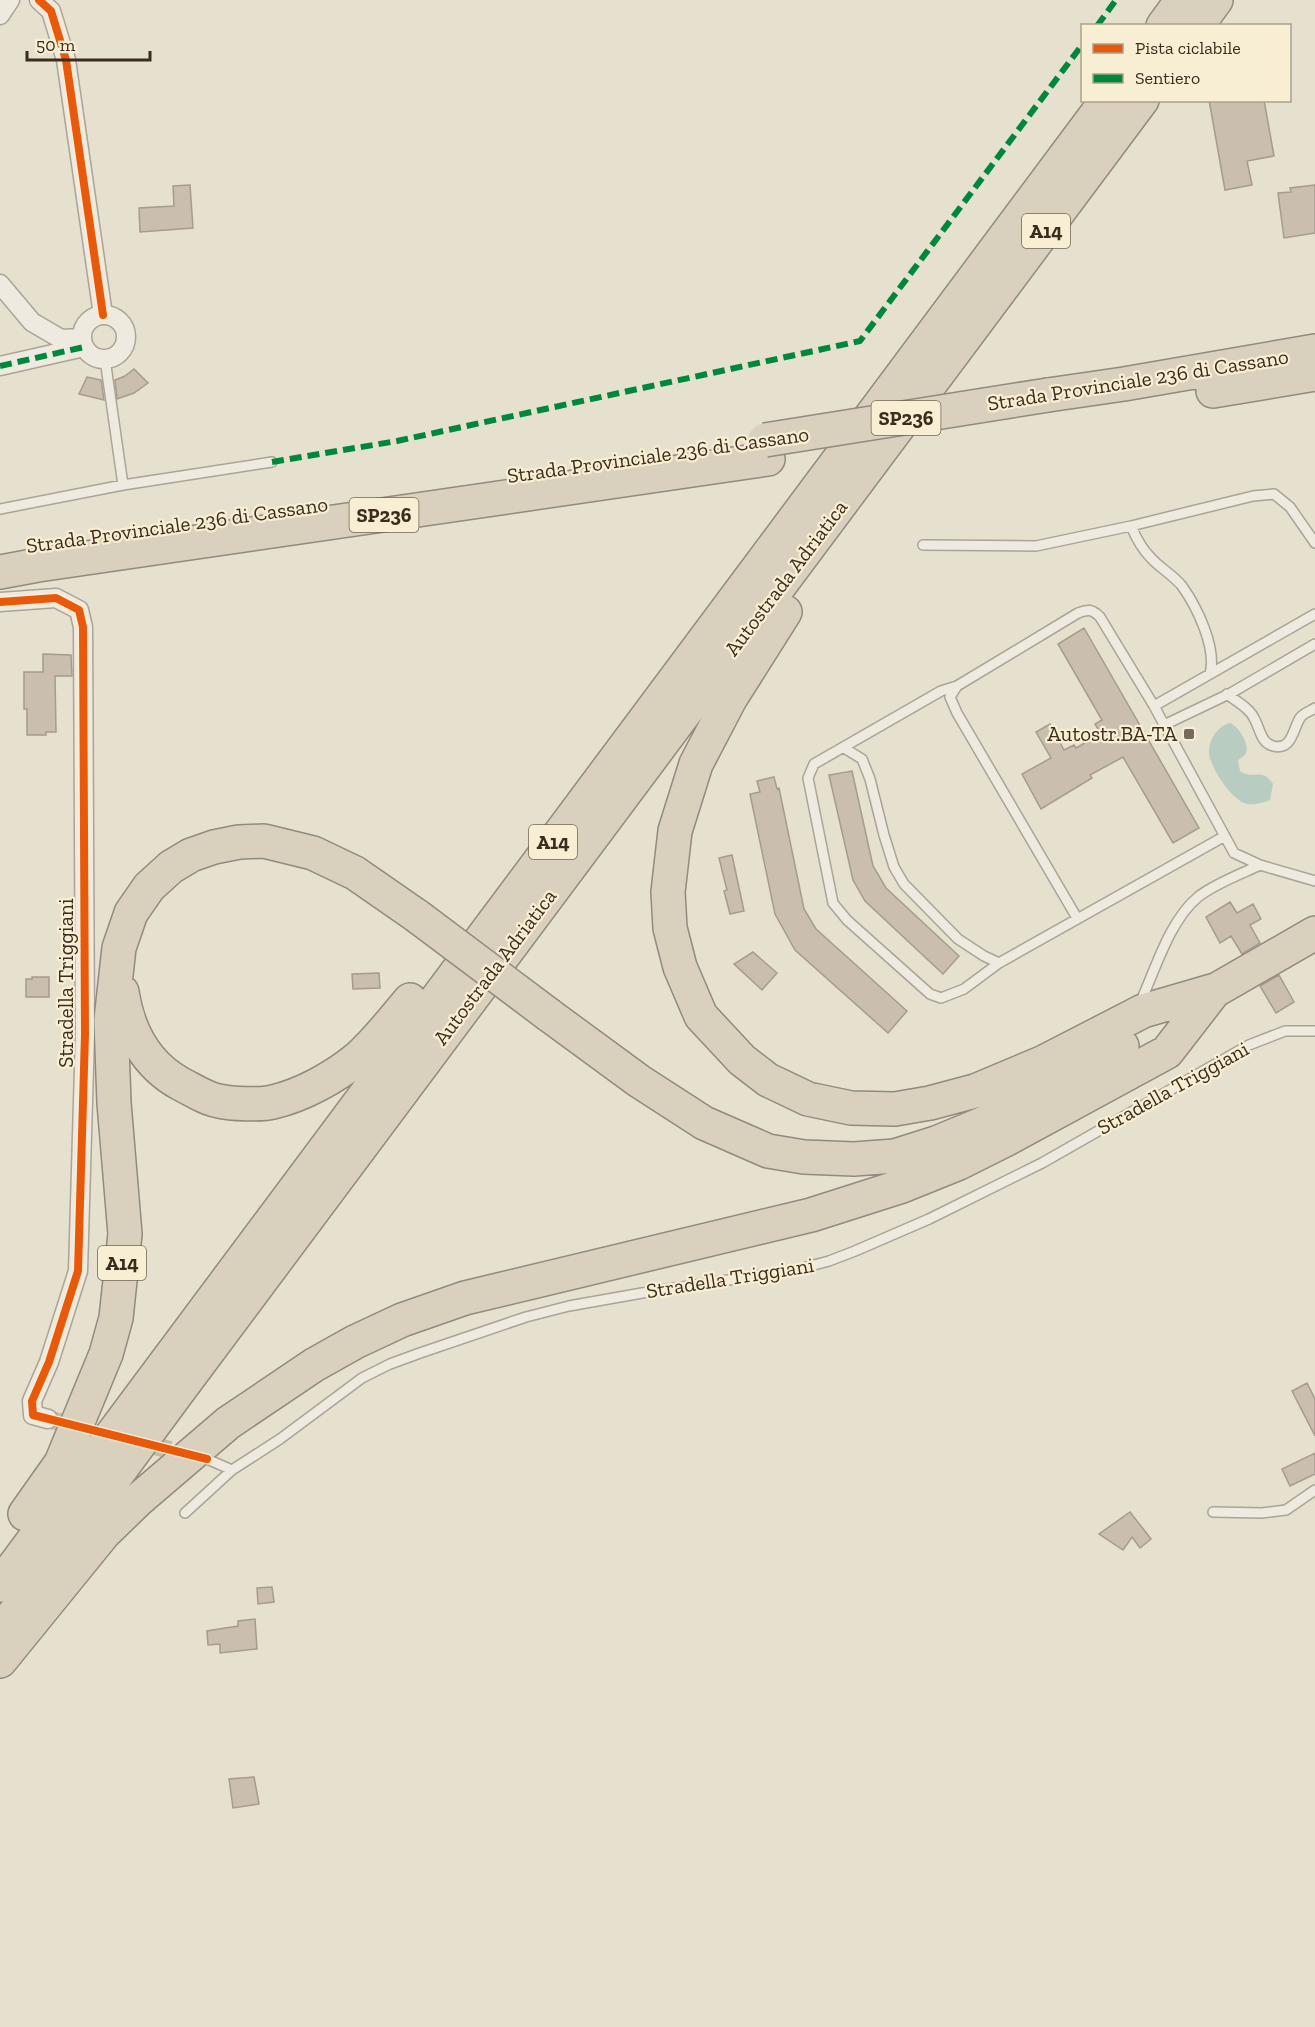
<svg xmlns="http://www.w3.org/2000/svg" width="1315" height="2027" viewBox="0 0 1315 2027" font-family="'Zilla Slab',serif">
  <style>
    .water { fill: #b8ccc1 }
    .building { fill: #cabeae; stroke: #a79b8d; stroke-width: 1.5 }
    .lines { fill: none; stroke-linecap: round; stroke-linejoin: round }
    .street-tunnel { stroke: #c4bcab; stroke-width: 18; stroke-dasharray: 18 9; stroke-linecap: butt }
    .lane-casing { stroke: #aba496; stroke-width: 12 }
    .street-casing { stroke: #aba496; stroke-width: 21 }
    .highway-casing { stroke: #918a7e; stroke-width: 36 }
    .lane { stroke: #eeeae0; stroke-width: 9 }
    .street { stroke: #eeeae0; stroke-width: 18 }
    .highway { stroke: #dad0be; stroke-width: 33 }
    .highway-bridge-casing { stroke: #918a7e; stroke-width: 36; stroke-linecap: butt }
    .highway-bridge { stroke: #dad0be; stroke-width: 33 }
    .quiet { stroke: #00873e; stroke-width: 6; stroke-dasharray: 12 6; stroke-linecap: butt }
    .cycleway-casing { stroke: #f8eed3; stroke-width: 11 }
    .cycleway { stroke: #e8590c; stroke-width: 8 }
    .poi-dot { fill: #776c5b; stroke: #f8eed3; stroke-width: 2 }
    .labels { text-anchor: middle; stroke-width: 4.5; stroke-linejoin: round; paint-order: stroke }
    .shield { fill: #f8eed3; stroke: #746754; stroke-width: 1.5 }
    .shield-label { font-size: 20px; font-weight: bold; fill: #3b2d1d }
    .street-label { font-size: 21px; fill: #3b2d1d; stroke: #f8eed3 }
    .poi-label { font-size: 21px; fill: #3b2d1d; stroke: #f8eed3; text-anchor: end }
  </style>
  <rect width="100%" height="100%" fill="#e6e0ce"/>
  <!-- water -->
  <path class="water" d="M 1230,723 C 1238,726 1250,744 1246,753 C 1244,756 1241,758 1238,760 L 1240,771 C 1254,781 1261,766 1273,784 L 1270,800 C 1263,803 1254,805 1247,804 C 1232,801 1209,766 1209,752 C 1209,739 1218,726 1230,723 Z"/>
  <!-- building -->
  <path class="building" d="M 1209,100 L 1264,100 L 1274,156 L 1247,161 L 1252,185 L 1225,190 Z
    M 190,185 L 193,228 L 140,232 L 139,208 L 174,206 L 173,186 Z
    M 1315,185 L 1315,233 L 1284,238 L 1278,193 L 1291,192 L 1290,188 Z
    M 134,369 L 148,383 L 134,393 L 117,399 L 115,380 L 125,376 Z
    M 87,377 L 101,380 L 104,400 L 79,394 Z
    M 1084,628 L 1199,828 L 1173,843 L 1123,757 L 1090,775 L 1092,778 L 1041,809 L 1022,774 L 1051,758 L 1036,732 L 1050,724 L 1064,750 L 1074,745 L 1076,748 L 1101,734 L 1095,724 L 1102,720 L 1058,644 Z
    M 43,654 L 71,655 L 72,676 L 55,676 L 56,732 L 46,732 L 46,735 L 27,735 L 27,709 L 24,709 L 24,672 L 43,672 Z
    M 852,771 L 873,866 L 886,888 L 959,956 L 943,974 L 865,901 L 853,880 L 829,775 Z
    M 774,777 L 777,789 L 779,788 L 804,909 L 816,929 L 907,1011 L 888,1033 L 795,950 L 775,914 L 750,794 L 760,792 L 757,781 Z
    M 732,855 L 744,911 L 730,914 L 724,891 L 727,890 L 719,858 Z
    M 1230,902 L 1237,913 L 1253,904 L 1261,919 L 1250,925 L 1260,943 L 1242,954 L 1231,936 L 1220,943 L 1206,917 Z
    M 753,952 L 777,973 L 762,990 L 734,964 Z
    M 379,973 L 380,988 L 353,989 L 352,974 Z
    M 1279,975 L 1294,1002 L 1276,1013 L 1260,986 Z
    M 32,977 L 49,977 L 49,997 L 26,997 L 26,979 L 32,979 Z
    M 1307,1383 L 1315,1399 L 1315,1436 L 1292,1391 Z
    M 1315,1453 L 1315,1474 L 1290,1486 L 1282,1469 Z
    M 1130,1512 L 1151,1539 L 1140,1548 L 1132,1537 L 1123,1550 L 1099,1534 Z
    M 272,1587 L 274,1602 L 258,1604 L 257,1588 Z
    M 255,1619 L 257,1649 L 220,1653 L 220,1644 L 208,1645 L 207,1631 L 238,1626 L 238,1621 Z
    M 254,1777 L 259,1804 L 233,1808 L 229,1779 Z"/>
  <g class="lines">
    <!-- street-tunnel -->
    <path class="street-tunnel" d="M 48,1419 L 194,1456"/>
    <!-- lane casing -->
    <g class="lane-casing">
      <path id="lane" d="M 105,359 L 123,485
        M 0,509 L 123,485 L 272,462
        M 1131,526 C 1136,538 1141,548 1151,558 C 1160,568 1173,575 1182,586 C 1197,607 1217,648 1210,674
        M 923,545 L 1036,546 L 1131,526 L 1253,496 L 1274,494 L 1290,507 L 1315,543
        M 957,686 L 950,697 L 957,713 L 1077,918
        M 1227,694 C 1237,702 1250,708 1255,720 C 1260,729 1261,743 1273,746 C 1292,751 1293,729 1300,718 C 1302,714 1310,711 1315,708
        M 1154,706 L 1315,614
        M 1164,725 L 1231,693 L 1315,644
        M 844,748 L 862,759 L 870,779 L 884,835 L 894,867 L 904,884 L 958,939 L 984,956 L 999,963
        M 1225,836 L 999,963 L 964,989 L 941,998 L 930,994 L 847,920 L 833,903 L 808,778 L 814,764 L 941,691 L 957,686 L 1078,613 C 1088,609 1092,609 1100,617 L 1154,706 L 1234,853 L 1260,865 L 1315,881
        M 1140,1003 C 1155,971 1169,921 1198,897 C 1214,884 1241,874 1260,865
        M 207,1459 L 232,1470 L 280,1439 L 362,1378 L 390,1364 L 420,1353 L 526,1317 L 569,1306 L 642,1293 L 795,1270 L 829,1261 L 855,1251 L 929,1219 L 1042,1163 L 1249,1045 L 1285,1031 L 1315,1031
        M 1213,1512 L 1262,1513 L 1286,1510 L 1315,1490
        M 185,1513 L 232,1470"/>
    </g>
    <!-- street casing -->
    <g class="street-casing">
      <path id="street" d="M 39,0 L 51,11 L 66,60 L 103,315
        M 0,15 L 10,0
        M 0,284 L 32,322 L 61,339 L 82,338
        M82 337a22 22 0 1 1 44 0a22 22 0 1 1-44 0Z
        M 0,366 L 84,347
        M 0,602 L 56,598 L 79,610 L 83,627 L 85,1034 L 78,1271 L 49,1362 L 32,1401 L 33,1415 L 48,1419"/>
    </g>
    <!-- highway casing -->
    <g class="highway-casing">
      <path id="highway" d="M 1163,26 L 1182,0
        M 1197,26 L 1216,0
        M 1213,391 L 1315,374
        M 1048,395 L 1124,384 L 1315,351
        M 0,572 L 38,565 L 768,459
        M 785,612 L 730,699 L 696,764 L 675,831 L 668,892 L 670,928 L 680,967 L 701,1016 L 742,1060 L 768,1080 L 808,1099 L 851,1108 L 895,1109 L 930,1103 L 975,1091 L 1044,1062 L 1143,1011 L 1215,990
        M 122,992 C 128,1031 146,1065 181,1084 C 193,1090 206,1099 219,1101 C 231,1104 261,1105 273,1102 C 303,1095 335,1077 358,1058 C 377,1041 393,1020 410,1000
        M 1197,1001 L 1315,933
        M 549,1015 L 639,1081 L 704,1123 L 768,1151 L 804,1157 L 854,1159 L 895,1156 L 936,1143 L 989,1121 L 1122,1046
        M 25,1514 L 61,1463 L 106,1354 L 116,1318 L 125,1234 L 114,1103 L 111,1020 L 119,948 L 131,913 L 149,887 L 171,867 L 191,855 L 214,847 L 239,842 L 264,841 L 313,853 L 355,873 L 417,916
        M 0,1585 L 1107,100
        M 0,1633 L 177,1393 L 1142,100
        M 0,1661 L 104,1533 L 138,1500 L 228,1423 L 314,1365 L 355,1342 L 402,1320 L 465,1298 L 811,1215 L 902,1186 L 959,1163 L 1005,1140 L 1167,1052 L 1215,990"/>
    </g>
    <!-- lane -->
    <use href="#lane" class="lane"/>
    <!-- street -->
    <use href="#street" class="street"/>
    <!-- highway -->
    <use href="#highway" class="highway"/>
    <!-- highway-bridge casing -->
    <g class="highway-bridge-casing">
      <path id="highway-bridge" d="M 765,440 L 1048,395
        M 417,916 L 549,1015"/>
    </g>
    <!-- highway-bridge -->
    <use href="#highway-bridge" class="highway-bridge"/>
    <!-- quiet -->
    <path class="quiet" d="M 1097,26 L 1116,0
      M 0,366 L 84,347
      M 272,462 L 397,441 L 860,341 L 1082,45"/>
    <!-- cycleway casing -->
    <g class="cycleway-casing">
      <path id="cycleway" d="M 39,0 L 51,11 L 66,60 L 103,315
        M 0,602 L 56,598 L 79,610 L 83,627 L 85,1034 L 78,1271 L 49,1362 L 32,1401 L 33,1415 L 207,1459"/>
    </g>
    <!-- cycleway -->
    <use href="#cycleway" class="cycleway"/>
  </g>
  <!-- markers -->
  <rect class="poi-dot" x="1183" y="728" width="12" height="12" rx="3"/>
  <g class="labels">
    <!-- shield labels -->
    <g class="shield">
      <rect x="1022" y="214" width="48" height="34" rx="4.5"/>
      <rect x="871.5" y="401" width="69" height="34" rx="4.5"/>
      <rect x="349.5" y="498" width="69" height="34" rx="4.5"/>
      <rect x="529" y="825" width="48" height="34" rx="4.5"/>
      <rect x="98" y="1246" width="48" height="34" rx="4.5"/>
    </g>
    <g class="shield-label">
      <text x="1046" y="238">A14</text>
      <text x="906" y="425">SP236</text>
      <text x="384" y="522">SP236</text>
      <text x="553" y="849">A14</text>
      <text x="122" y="1270">A14</text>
    </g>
    <!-- street labels -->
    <g class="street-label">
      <text transform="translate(1138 380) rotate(-9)" y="7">Strada Provinciale 236 di Cassano</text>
      <text transform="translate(658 455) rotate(-8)" y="7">Strada Provinciale 236 di Cassano</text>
      <text transform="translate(177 525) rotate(-8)" y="7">Strada Provinciale 236 di Cassano</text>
      <text transform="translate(786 578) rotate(-53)" y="7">Autostrada Adriatica</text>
      <text transform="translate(495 967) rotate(-53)" y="7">Autostrada Adriatica</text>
      <text transform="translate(66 983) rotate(-90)" y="7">Stradella Triggiani</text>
      <text transform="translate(1173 1088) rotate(-29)" y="7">Stradella Triggiani</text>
      <text transform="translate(730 1278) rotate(-9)" y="7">Stradella Triggiani</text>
    </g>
    <!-- poi labels -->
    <g class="poi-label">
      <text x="1177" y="741">Autostr.BA-TA</text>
    </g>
  </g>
  <!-- legend -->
  <rect x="1081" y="24" width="210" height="78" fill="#f8eed3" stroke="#aca18a" stroke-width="1.5"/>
  <rect x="1093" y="44" width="30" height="9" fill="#e8590c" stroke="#aca18a" stroke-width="1.5"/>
  <text x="1135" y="54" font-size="18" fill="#3b2d1d">Pista ciclabile</text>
  <rect x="1093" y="74" width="30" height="9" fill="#00873e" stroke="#aca18a" stroke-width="1.5"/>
  <text x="1135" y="84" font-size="18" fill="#3b2d1d">Sentiero</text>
  <!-- scale -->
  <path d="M27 51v9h123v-9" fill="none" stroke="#3b2d1d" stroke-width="3"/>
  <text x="36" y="51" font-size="18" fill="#3b2d1d" stroke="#f8eed3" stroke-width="4.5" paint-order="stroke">50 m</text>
</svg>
